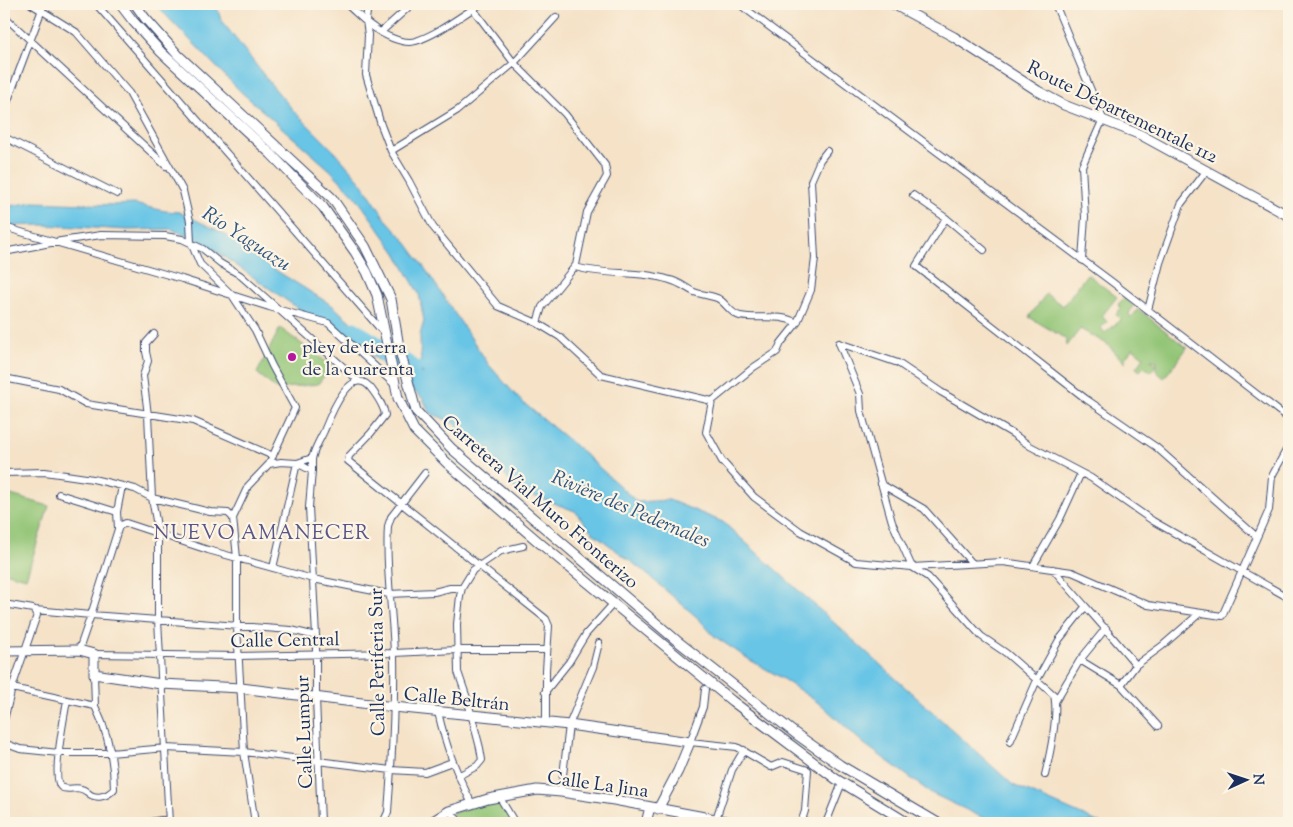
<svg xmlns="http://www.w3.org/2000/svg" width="1293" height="827" viewBox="0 0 1293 827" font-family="'Sorts Mill Goudy',serif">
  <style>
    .green { fill: #91c475; stroke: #567a6a }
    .water { fill: #68c5e6; stroke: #427aa2 }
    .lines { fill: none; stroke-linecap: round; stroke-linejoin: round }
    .river { stroke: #68c5e6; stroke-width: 11 }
    .street-casing { stroke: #3c4a6e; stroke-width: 8 }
    .secondary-casing { stroke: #3c4a6e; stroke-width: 11 }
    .street { stroke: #fff; stroke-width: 6 }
    .secondary { stroke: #fff; stroke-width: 9 }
    .poi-dot { fill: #b5179e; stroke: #fcf5e5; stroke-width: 2 }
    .labels { text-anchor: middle; stroke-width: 4.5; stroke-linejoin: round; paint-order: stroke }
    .street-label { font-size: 19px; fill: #1b2f5e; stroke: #fcf5e5 }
    .poi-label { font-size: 19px; fill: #1b2f5e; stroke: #fcf5e5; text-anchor: start }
    .water-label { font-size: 20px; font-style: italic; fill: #2e5480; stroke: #fcf5e5 }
    .neighbourhood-label { font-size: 20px; letter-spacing: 1px; fill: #5a5689; stroke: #fcf5e5 }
  </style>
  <rect width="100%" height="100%" fill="#fcf5e5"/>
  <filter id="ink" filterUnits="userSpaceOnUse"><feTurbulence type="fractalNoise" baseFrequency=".02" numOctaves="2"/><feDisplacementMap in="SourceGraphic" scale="10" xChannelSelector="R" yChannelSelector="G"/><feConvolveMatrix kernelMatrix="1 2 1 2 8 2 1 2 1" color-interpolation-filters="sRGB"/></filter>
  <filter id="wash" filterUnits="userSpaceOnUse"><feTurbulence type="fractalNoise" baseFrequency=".0096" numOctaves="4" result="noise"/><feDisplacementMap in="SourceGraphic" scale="20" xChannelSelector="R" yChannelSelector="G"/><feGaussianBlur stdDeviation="1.12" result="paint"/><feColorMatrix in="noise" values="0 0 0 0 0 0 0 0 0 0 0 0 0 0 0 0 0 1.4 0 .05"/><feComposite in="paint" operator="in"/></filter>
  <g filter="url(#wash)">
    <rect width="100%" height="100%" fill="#f5e2c7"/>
    <!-- green -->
    <path class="green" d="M 1087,274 L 1117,297 L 1102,316 L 1107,322 L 1101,328 L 1105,333 L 1121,320 L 1116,315 L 1120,308 L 1118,304 L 1124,298 L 1133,306 L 1129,314 L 1131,318 L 1138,309 L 1187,348 L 1164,378 L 1156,371 L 1157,361 L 1151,360 L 1156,365 L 1151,372 L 1144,367 L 1140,371 L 1136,368 L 1144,357 L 1133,348 L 1125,358 L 1125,363 L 1107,344 L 1080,329 L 1067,346 L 1066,339 L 1029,317 L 1046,294 L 1063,306 Z
      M 280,328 L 332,366 L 318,384 L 276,389 L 257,373 Z
      M 4,493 L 49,506 L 26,578 L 4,572 Z
      M 500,798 L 515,823 L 461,823 L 451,813 Z"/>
    <!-- water -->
    <path class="water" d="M 155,4 L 216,4 L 221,20 L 270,83 L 293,110 L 334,151 L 362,183 L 385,218 L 403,238 L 422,264 L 489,365 L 520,400 L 577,447 L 637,502 L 669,500 L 723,522 L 1013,785 L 1100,823 L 994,823 L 931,793 L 863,743 L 823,706 L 780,677 L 750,660 L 714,636 L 699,619 L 642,570 L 592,532 L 575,511 L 515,489 L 504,474 L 478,451 L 456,424 L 430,413 L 423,399 L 393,372 L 334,326 L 309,316 L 204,243 L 171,229 L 127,230 L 45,225 L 4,226 L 4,207 L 33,202 L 114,205 L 134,204 L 165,211 L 179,212 L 223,233 L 253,256 L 333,306 L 371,340 L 423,374 L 421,371 L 420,335 L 424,321 L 419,294 L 396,253 L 356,197 L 330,170 L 240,91 Z"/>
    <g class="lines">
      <!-- river -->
      <path class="river" d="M 354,327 L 418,367"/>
    </g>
  </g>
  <g filter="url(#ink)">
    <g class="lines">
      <!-- street casing -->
      <g class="street-casing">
        <path id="street" d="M 31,4 L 76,32 L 129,93 L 183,191 L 190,221 L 191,243 L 200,264 L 232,295 L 255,330 L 272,366 L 295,408 L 269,464
          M 96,4 L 383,332
          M 346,4 C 355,11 363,21 373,27 C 383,35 403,45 416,41 C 440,33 460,16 481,4
          M 368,4 L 366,20 L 368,35 L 366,75 L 381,125 L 391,151 L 409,181 L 433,227 L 498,306 L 537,323 L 560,337 L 601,375 L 712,401
          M 739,4 L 1112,282 L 1289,419
          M 1055,4 L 1103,119 L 1082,166 L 1085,217 L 1082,260
          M 4,16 L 166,166
          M 381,32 L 412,4
          M 4,111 L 44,4
          M 4,137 L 117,194
          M 391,151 L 458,110 L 514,63 L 473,9
          M 827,151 L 820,160 L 811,181 L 815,258 L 811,290 L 797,323 L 781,343 L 777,352 L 754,367 L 712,401 L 706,432 L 722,461 L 754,497 L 800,531 L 856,562 L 912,567 L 1003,562 L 1072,572 L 1148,605 L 1222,616 L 1269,510 L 1272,476 L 1289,445
          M 913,195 L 946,218 L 984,250
          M 946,218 L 916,266 L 1086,399 L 1156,447 L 1257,537
          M 4,227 L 182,279 L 269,307 L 328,323 L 394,384
          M 4,252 L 61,241 L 101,235 L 165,236 L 182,239 L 203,249 L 220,263 L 240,275 L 359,381
          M 575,267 C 606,276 639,270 670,280 C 679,282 686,288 694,292 C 702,295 709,295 717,298 C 726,302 730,314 740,316 C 760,320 779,313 797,323
          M 1148,310 L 1160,263 L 1181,204 L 1207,170
          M 537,323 L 542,307 L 576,265 L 587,212 L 607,176 L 605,165 L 565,114 L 514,63 L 556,17
          M 154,334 L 146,343 L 146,352 L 148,361 L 143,376 L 148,415 L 152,498 L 158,532 L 158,620 L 169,823
          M 839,343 L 898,363 L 941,392 L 1013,434 L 1030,446 L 1091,478 L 1153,521 L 1289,598
          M 839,343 L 860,394 L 861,411 L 892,522 L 912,567 L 928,577 L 981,636 L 1006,653 L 1054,695 C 1059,715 1050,754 1045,775
          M 4,378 L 59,389 L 86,404 L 193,421 L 273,456
          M 312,471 C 312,467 312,463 312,460 C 313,450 320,440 324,431 C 330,416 352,359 373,391 C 378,398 384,406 385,415 L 371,433 L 349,456 L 348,461 L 546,619 L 549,626 L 546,670 L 546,724
          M 4,473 L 45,472 L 93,479 L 135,489 L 152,498 L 210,512 L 228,513 L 233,518
          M 881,484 L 924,509 L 972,563
          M 59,494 L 117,512
          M 118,528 L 117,512 L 122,486
          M 1033,566 L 1060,519 L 1081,473
          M 273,568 L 297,463 L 312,458
          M 1053,569 C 1081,602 1109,632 1136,665
          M 4,604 L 33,609 L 37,615 L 12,688 L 4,720
          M 35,610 L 91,615 L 119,526 L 126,523 L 208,550 L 313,579 L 389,594 L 434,592 L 450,588 L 462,588
          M 79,650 L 91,615 L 291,630 L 316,636
          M 94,654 L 238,656 L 394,653 L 456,650 L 547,650
          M 1080,660 L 1121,685 L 1158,726
          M 94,674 L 95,706
          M 1121,685 L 1136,665 L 1162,646 L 1200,613
          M 12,688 L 95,706 C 107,731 114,761 114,789 C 107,797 95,800 87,792 C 78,784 68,792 61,787 C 51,780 65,713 67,700
          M 705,689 L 703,707 L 690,742 L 737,747 L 771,767 L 783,762 L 808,770 L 805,811 L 801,823
          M 545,692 L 569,662 L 586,634 L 613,604
          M 1055,702 L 1080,660 L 1106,628
          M 438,712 C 446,747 456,772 472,804
          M 1010,742 L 1037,680 L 1059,640 L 1085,607
          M 4,743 L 20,749 L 59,753 L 110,753 L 166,748 L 244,752 L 391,770 L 425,772 L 452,762
          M 458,776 L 477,766 L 482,760 L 480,748 L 467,698 L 458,672 L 457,624 L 460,596 L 462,588 L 473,570 L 501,551 L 523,546
          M 561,792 L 569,725 L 593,667 L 599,643
          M 500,798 L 515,823
          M 449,811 L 461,823
          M 716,819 L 732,770 L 744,750
          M 38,823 L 38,821
          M 145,823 L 161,820 L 169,820
          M 255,823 L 244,752 L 237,627 L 237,558 L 233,518 L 248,486 L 269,464 L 281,462 L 297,463 L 312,471 L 309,507 L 316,636 L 316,698 L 321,823
          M 383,823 L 388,812 C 392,760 395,708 394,656 C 393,612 385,569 388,526 L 391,517 L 425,473
          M 826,823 L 842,783"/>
      </g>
      <!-- secondary casing -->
      <g class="secondary-casing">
        <path id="secondary" d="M 120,4 L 133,21 L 161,52 L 271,154 L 323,207 L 355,252 L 367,272 L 377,295 L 398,398 L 414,430 L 447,463 L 541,544 L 732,701 L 836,779 L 908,823
          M 135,4 L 145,18 L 178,55 L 332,198 L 365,246 L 391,299 L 399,347 L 416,411 L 452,449 L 676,640 L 796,734 L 840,765 L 938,823
          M 893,4 L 954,37 L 1038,91 L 1064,105 L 1141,135 L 1289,216
          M 4,651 L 79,650 L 94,654 L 94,674 L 161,684 L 241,688 L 394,707 L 569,725 L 690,742 L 678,771 L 658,809
          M 430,823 L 449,811 L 488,799 L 537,790 L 561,792 L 614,800 L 736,823
          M 646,823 L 650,807"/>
      </g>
      <!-- street -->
      <use href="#street" class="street"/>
      <!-- secondary -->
      <use href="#secondary" class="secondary"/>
    </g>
  </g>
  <!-- markers -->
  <circle class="poi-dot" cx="292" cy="357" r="5"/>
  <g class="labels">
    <!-- street labels -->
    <g class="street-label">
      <text transform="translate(1123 111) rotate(26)" y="7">Route Départementale 112</text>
      <text transform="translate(541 501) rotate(41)" y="7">Carretera Vial Muro Fronterizo</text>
      <text transform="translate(285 639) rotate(-1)" y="7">Calle Central</text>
      <text transform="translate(376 662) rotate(-91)" y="7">Calle Periferia Sur</text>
      <text transform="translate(457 698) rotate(6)" y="7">Calle Beltrán</text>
      <text transform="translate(303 732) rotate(-92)" y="7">Calle Lumpur</text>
      <text transform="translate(598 783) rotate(8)" y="7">Calle La Jina</text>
    </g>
    <!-- poi labels -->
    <g class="poi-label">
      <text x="302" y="353">pley de tierra<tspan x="302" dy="22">de la cuarenta</tspan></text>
    </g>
    <!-- water labels -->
    <g class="water-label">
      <text transform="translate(247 238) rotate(33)" y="7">Río Yaguazu</text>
      <text transform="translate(631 508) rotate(23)" y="7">Rivière des Pedernales</text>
    </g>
    <!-- neighbourhood labels -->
    <g class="neighbourhood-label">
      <text x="262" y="539">NUEVO AMANECER</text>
    </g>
  </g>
  <!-- margin -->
  <rect width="1293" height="827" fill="none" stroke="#fcf5e5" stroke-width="20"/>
  <!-- north arrow -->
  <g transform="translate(1246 780) rotate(87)" stroke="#fcf5e5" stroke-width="4" paint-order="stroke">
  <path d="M0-4L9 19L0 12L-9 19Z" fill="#1b2f5e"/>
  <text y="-8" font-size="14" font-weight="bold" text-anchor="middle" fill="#1b2f5e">N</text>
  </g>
</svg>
